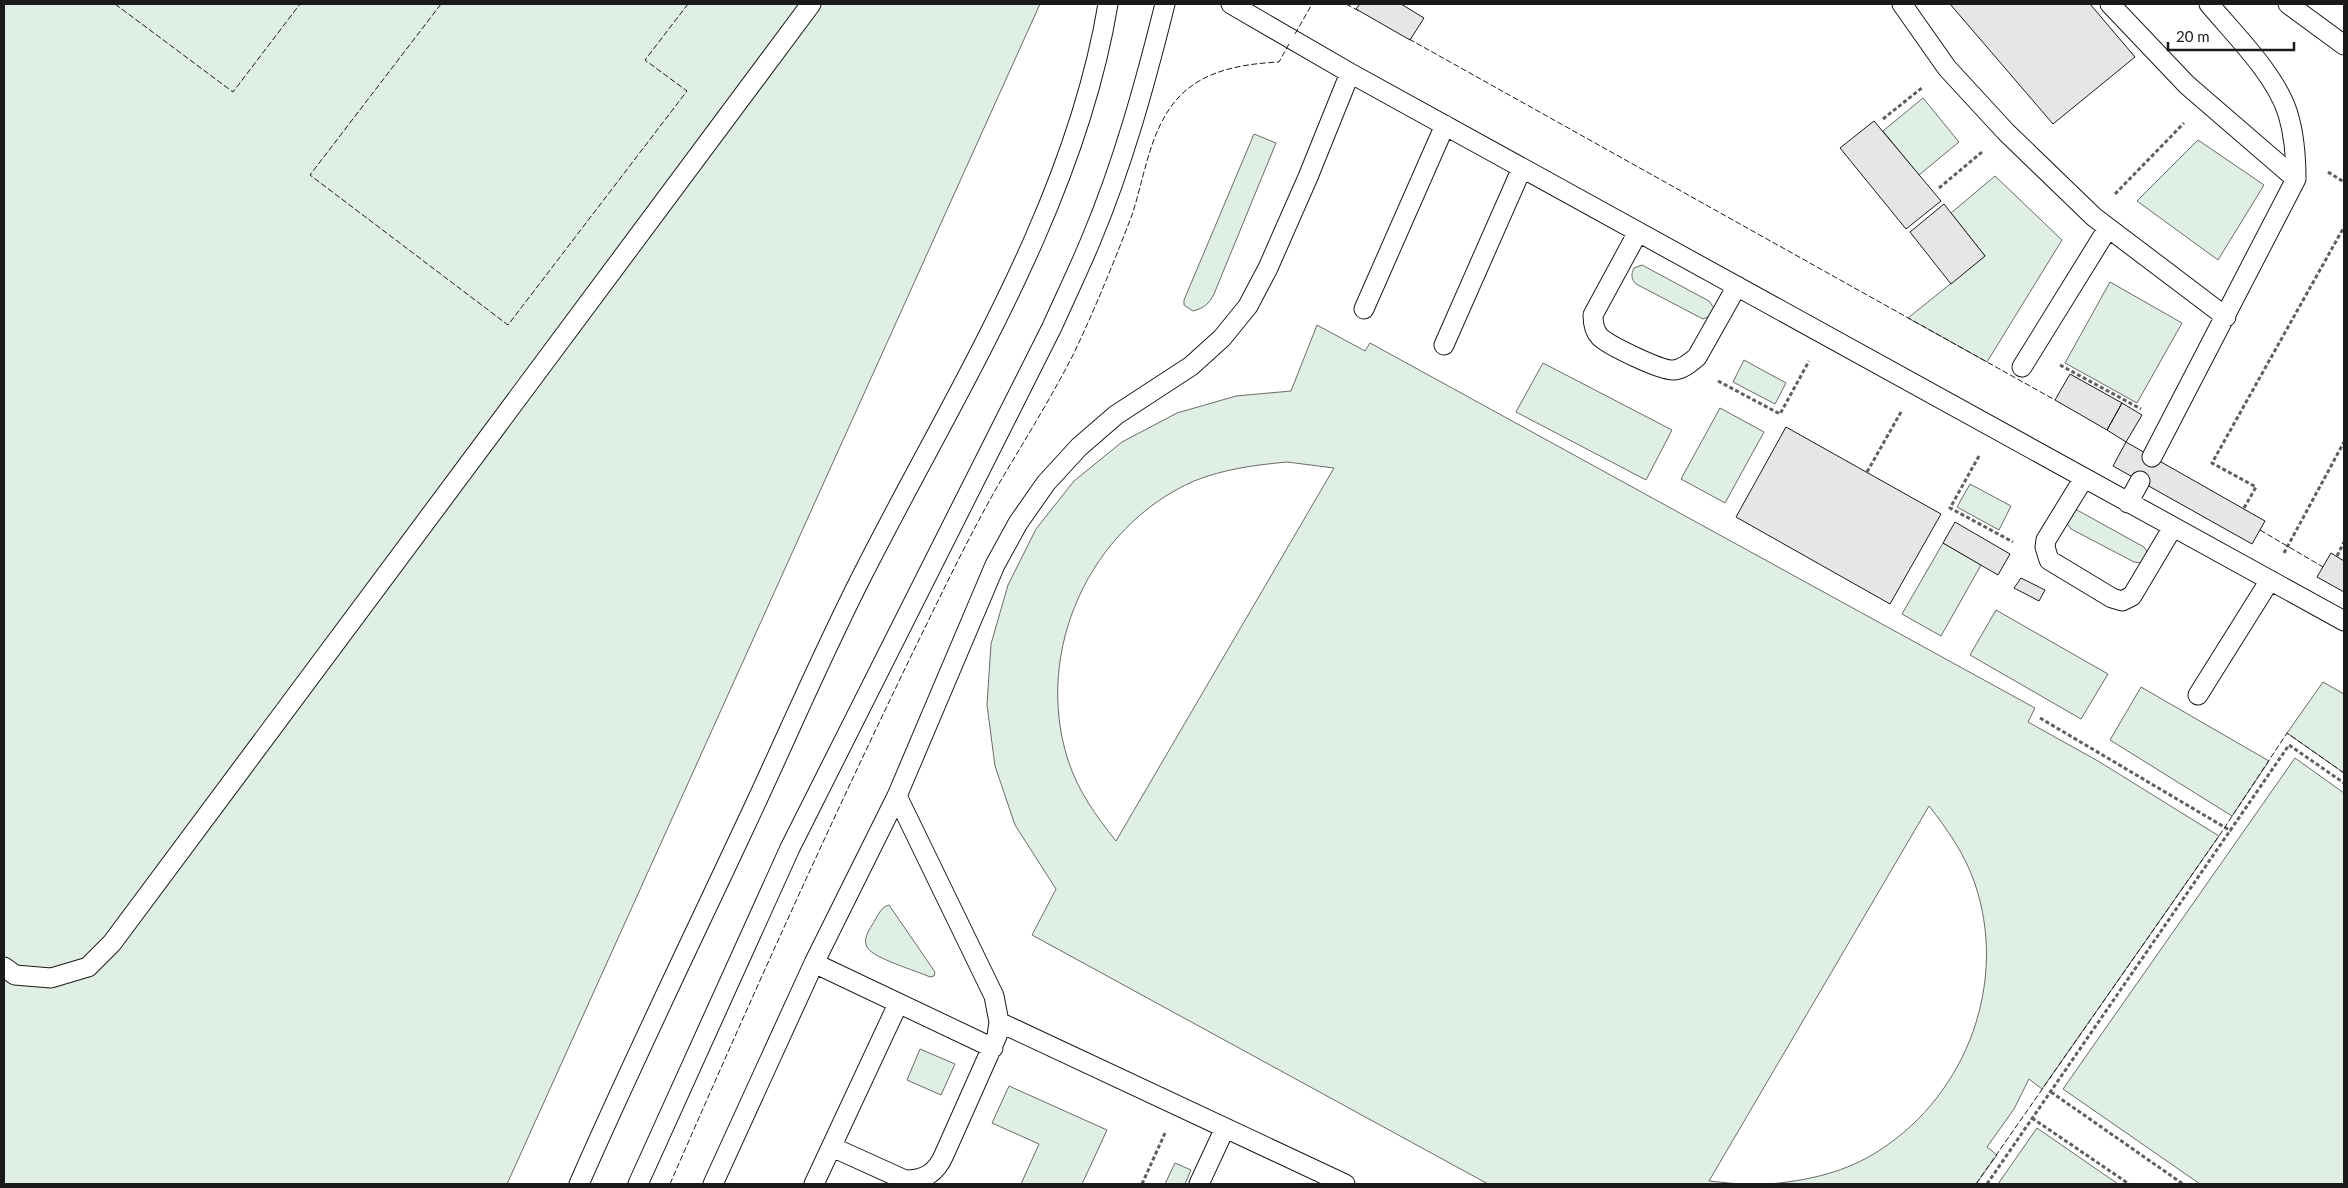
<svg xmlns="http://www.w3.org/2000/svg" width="2348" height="1188" viewBox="0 0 2348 1188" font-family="Lato,sans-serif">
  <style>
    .green { fill: #e0efe3; stroke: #6a6a6a; fill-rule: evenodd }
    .building { fill: #e6e6e6; stroke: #1a1a1a }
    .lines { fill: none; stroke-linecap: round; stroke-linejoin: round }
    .service-casing { stroke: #1a1a1a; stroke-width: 21 }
    .path { stroke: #5f5f5f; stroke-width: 3; stroke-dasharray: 4 2.5; stroke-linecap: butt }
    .service { stroke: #fff; stroke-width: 19 }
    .fence { stroke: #1a1a1a; stroke-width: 1; stroke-dasharray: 6 2.5; stroke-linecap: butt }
  </style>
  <rect width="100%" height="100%" fill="#fff"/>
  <!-- green -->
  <path class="green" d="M 4,4 L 1040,4 L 507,1184 L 4,1184 Z
    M 1923,98 L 1959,142 L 1919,175 L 1883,131 Z
    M 1254,134 L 1276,143 L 1214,294 C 1209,304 1204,308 1193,311 L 1184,305 L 1184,300 Z
    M 2198,140 L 2264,185 L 2218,260 L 2137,201 Z
    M 1995,176 L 2062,240 L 1987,362 L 1908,318 L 1985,256 L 1951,213 Z
    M 1642,265 L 1709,301 L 1714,308 L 1710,316 L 1703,319 L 1636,284 C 1631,279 1631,274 1634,268 Z
    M 2110,282 L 2182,323 L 2137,403 L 2065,363 Z
    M 1317,325 L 1365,351 L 1370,343 L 2035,708 L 2028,722 L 2098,761 L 2219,836 L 2042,1089 L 2029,1079 L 2014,1109 L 1987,1147 L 1997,1155 L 1976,1184 L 1768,1184 C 1807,1181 1847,1172 1880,1150 C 1968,1093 2009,980 1974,881 C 1964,853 1947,829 1929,806 L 1709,1181 L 1739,1184 L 1488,1184 L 1032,935 L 1056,889 L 1015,825 L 995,766 L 987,705 L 991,644 L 1008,585 L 1036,529 L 1074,481 L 1122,442 L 1177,413 L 1236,396 L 1291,391 ZM 1287,462 L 1334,468 L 1116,841 C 1096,816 1078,791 1068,760 C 1033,651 1090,527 1194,481 C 1224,469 1255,465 1287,462 Z
    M 1744,360 L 1786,383 L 1775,404 L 1733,382 Z
    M 1543,363 L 1672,430 L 1646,480 L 1516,412 Z
    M 1720,408 L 1764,432 L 1725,503 L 1681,479 Z
    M 1970,484 L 2011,506 L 1999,530 L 1957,507 Z
    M 2077,510 L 2144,547 L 2148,553 L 2141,563 L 2134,562 L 2071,529 L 2066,522 L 2072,511 Z
    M 1943,543 L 1981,565 L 1941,636 L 1902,614 Z
    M 1996,610 L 2108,674 L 2081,719 L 1970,655 Z
    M 2323,682 L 2344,694 L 2344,773 L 2287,733 Z
    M 2141,687 L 2269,761 L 2232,816 L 2110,740 Z
    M 2295,758 L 2344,793 L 2344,1184 L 2200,1184 L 2063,1089 Z
    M 889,905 L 935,972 L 934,976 L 930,977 C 917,971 872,958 867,947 C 863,939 868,932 872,925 C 877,918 880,907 889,905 Z
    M 920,1049 L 955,1064 L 941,1095 L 907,1080 Z
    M 1009,1086 L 1107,1130 L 1082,1184 L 1021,1184 L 1039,1144 L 992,1123 Z
    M 2037,1128 L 2118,1184 L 1998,1184 Z
    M 1175,1163 L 1191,1170 L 1185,1184 L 1165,1184 Z"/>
  <!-- building -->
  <path class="building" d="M 1360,4 L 1401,4 L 1424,18 L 1410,40 L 1356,9 Z
    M 1950,4 L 2090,4 L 2135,57 L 2053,124 Z
    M 1874,121 L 1941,201 L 1906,229 L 1840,148 Z
    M 1944,204 L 1985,256 L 1951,284 L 1910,232 Z
    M 2070,374 L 2122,403 L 2107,430 L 2055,400 Z
    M 2122,403 L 2142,415 L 2126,442 L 2107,430 Z
    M 1786,427 L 1941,514 L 1890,604 L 1736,517 Z
    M 2126,442 L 2265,521 L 2252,544 L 2113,466 Z
    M 1955,522 L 2010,554 L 1998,575 L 1943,543 Z
    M 2331,553 L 2344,561 L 2344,592 L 2317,577 Z
    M 2021,578 L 2045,590 L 2039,601 L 2014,588 Z"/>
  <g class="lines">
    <!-- service casing -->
    <g class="service-casing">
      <path id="service" d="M 1231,4 L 1350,73 L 2344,621
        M 1902,4 L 1947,68 L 2006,132 L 2094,217 L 2226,317
        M 2110,4 L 2187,85 L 2296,179
        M 2288,4 L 2344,45
        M 1638,232 L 1593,315 C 1593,323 1594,331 1600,337 C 1610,346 1661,371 1674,370 C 1683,369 1690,363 1697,357 L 1737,286
        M 1364,309 L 1445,125
        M 1444,345 L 1522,168
        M 2022,367 L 2108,228
        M 2152,457 L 2296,179 C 2296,157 2294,134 2288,114 C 2276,75 2235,35 2209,4
        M 2084,478 L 2046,540 L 2045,547 L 2049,560 L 2112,598 L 2122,601 L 2132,596 L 2173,527
        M 2128,503 L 2140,481
        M 2198,695 L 2270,580
        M 814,963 L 993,1048
        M 4,967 L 15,975 L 51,978 L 88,967 L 112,943 L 811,4
        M 999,1022 L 1345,1184
        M 832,1147 L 905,1180 C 925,1180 936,1173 944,1155 L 997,1036 L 999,1022 L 994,996 L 897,796
        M 579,1184 C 632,1063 690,944 746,824 C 787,737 824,649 868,564 C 959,386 1075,204 1108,4
        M 638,1184 L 790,848 L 1052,327 C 1065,298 1079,269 1091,240 C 1123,164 1145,84 1165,4
        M 713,1184 L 814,963 L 897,796 L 995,565 L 1018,523 L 1046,483 L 1079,447 L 1116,415 L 1191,366 L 1222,338 L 1248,306 L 1268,268 L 1308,177 L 1350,73
        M 814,1184 L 898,1004
        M 1199,1184 L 1225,1128"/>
    </g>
    <!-- path -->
    <path class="path" d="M 1883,119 L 1923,87
      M 2328,172 L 2344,182
      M 1939,188 L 1982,152
      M 2115,194 L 2184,123
      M 2060,365 L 2141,409
      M 1718,381 L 1780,414 L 1809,361
      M 1979,456 L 1950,508 L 2013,542
      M 1867,472 L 1901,412
      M 2244,508 L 2256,487 L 2212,463 L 2344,227
      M 2284,553 L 2344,442
      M 2337,556 L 2344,542
      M 2040,718 L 2231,831
      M 2051,1092 L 2183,1184
      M 2032,1118 L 2129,1184
      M 1142,1184 L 1165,1133
      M 1987,1184 L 2289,745 L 2344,783"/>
    <!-- service -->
    <use href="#service" class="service"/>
    <!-- fence -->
    <path class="fence" d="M 115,4 L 233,92 L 300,4
      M 441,4 L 310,175 L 508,325 L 687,91 L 645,60 L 688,4
      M 1346,4 L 1359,11
      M 1295,34 L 1312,4
      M 1409,39 L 2055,400
      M 2260,530 L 2323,567
      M 670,1184 C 755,989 843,794 937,603 C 958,560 980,516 1004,475 C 1028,435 1052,396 1073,355 C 1095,309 1114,262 1132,215 C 1144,179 1149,135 1173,104 C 1198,71 1240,64 1279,62 L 1289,44
      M 1976,1184 L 2219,836 L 2287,733 L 2344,773"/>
  </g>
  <!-- border -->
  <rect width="2348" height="1188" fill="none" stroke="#1a1a1a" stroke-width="10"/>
  <!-- scale -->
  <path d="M2168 42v8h126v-8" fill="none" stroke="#1a1a1a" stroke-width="2.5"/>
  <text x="2176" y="42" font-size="15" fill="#1a1a1a" stroke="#ffffff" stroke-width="4" paint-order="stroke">20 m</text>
</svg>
